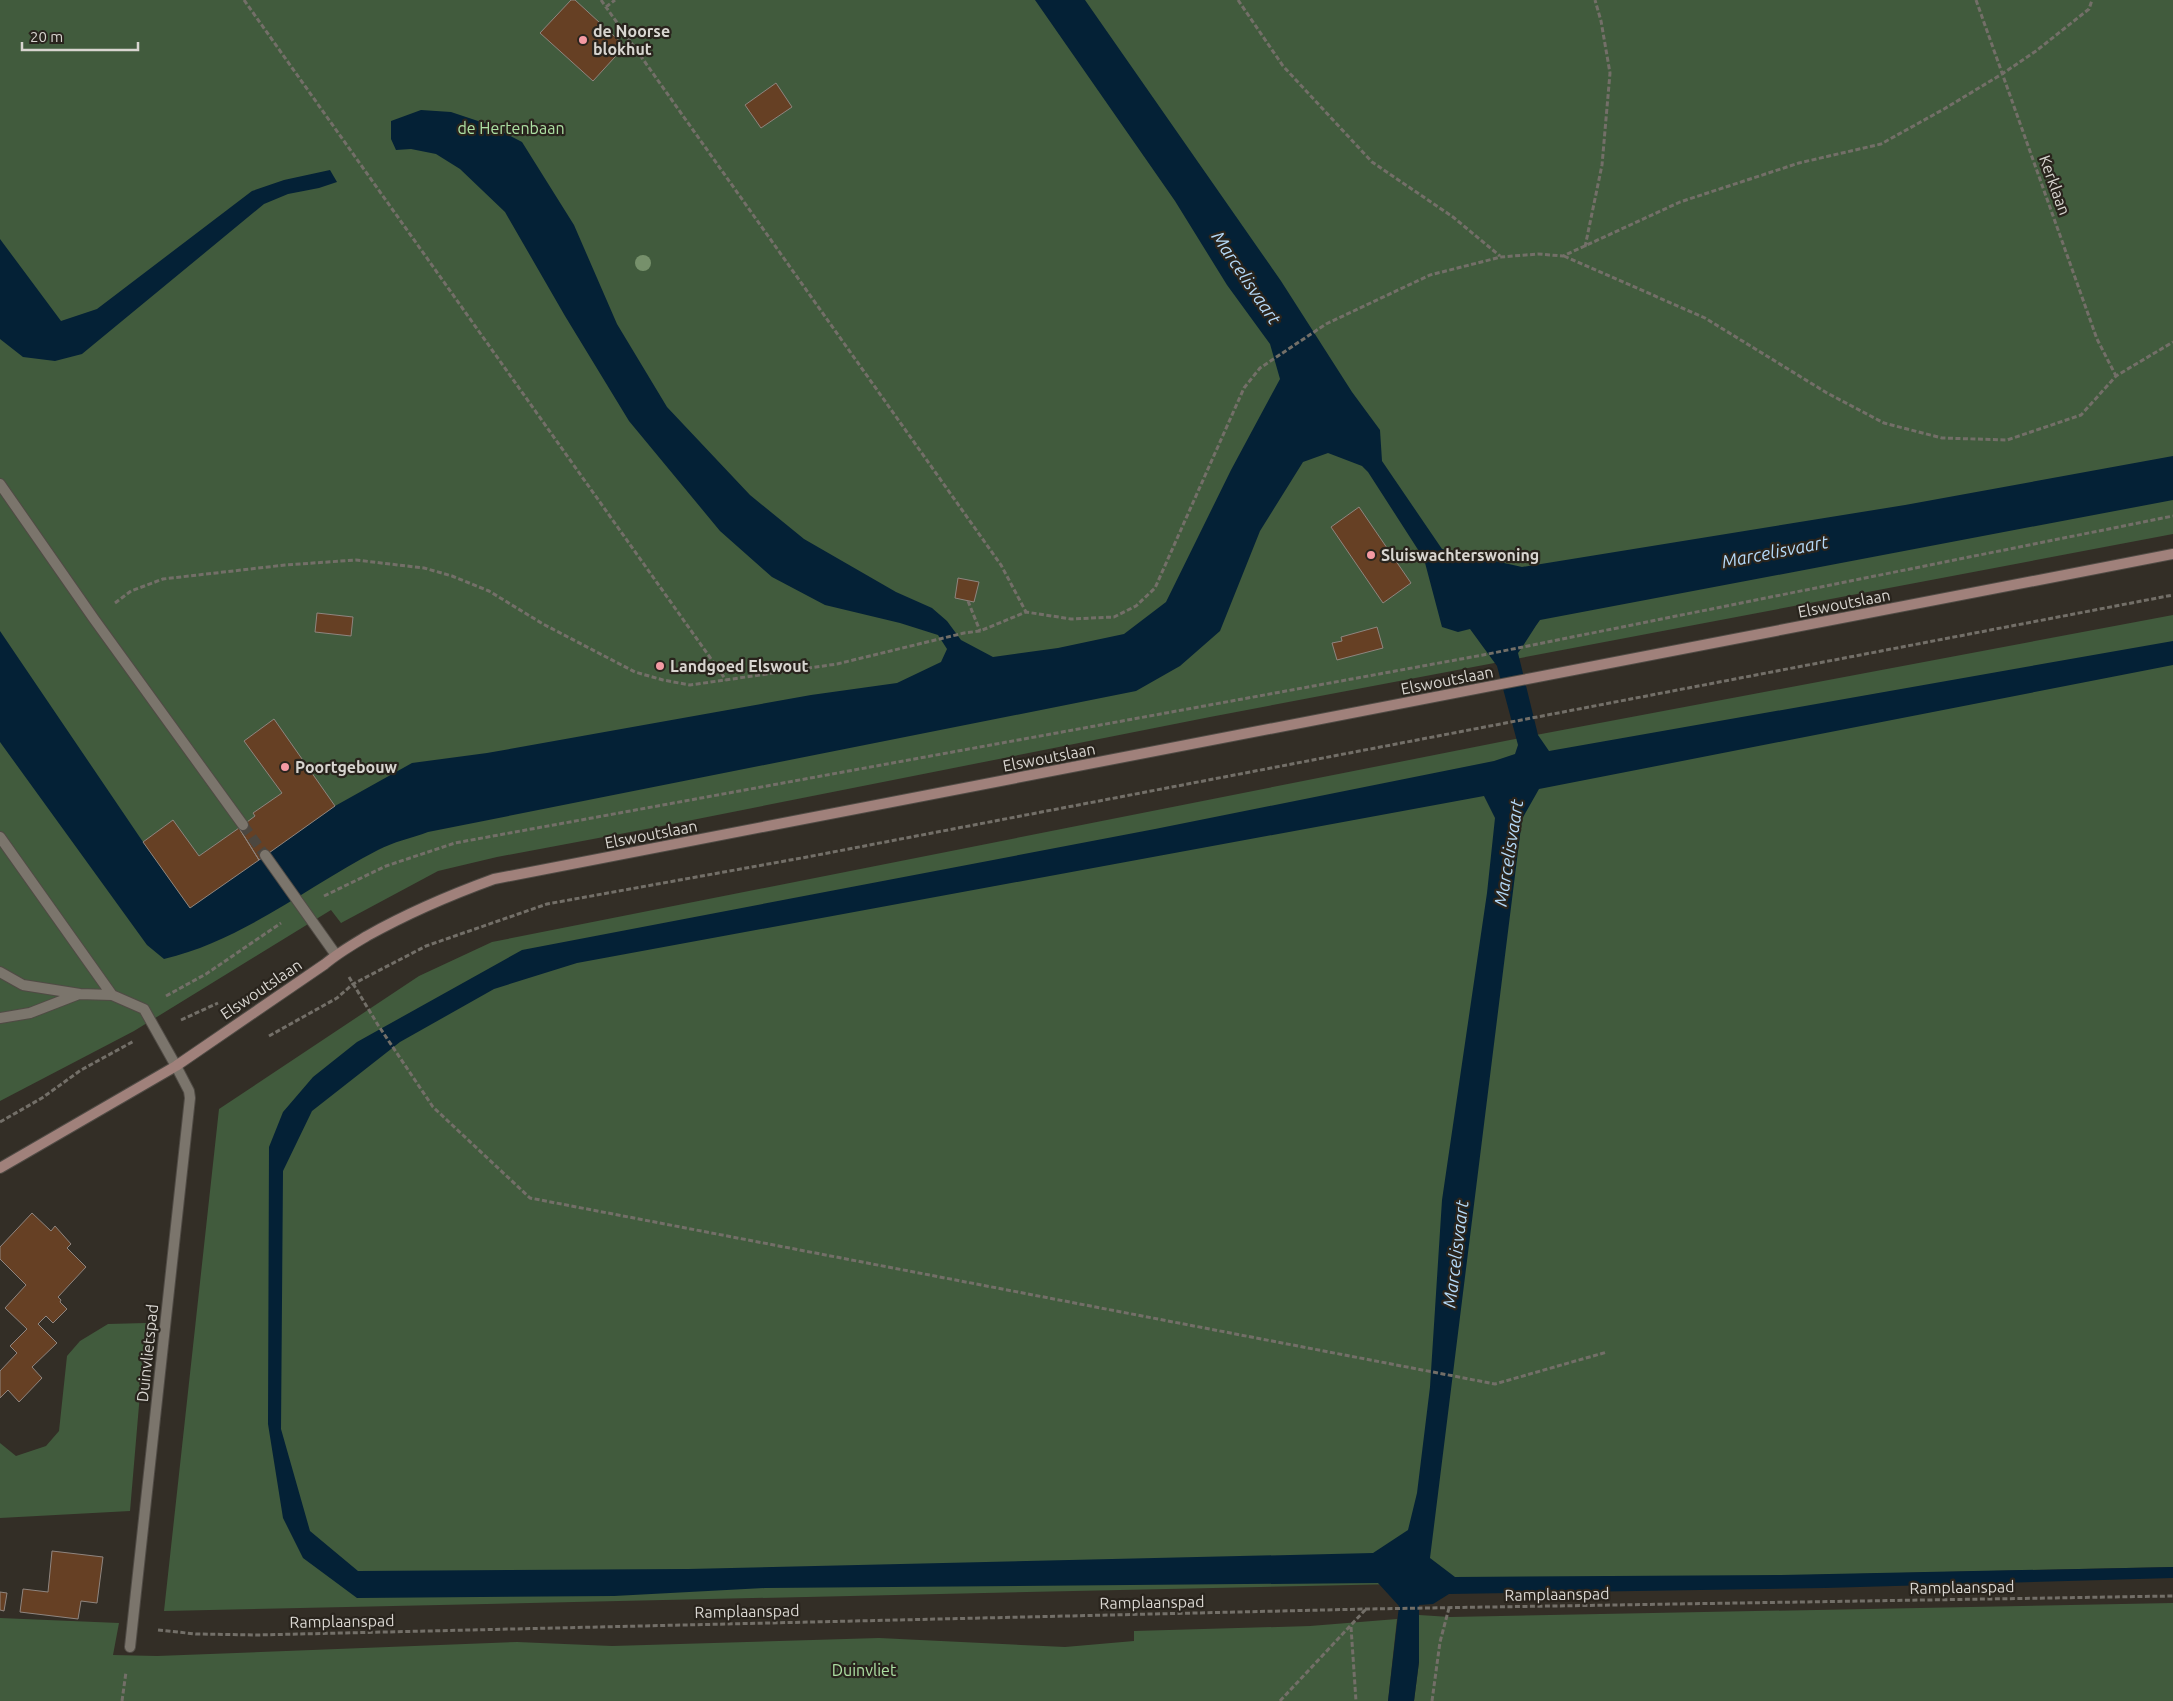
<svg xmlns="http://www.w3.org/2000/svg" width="2173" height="1701" viewBox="0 0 2173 1701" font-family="Ubuntu,sans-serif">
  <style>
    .green { fill: #415b3d }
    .water { fill: #042136; fill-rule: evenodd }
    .building { fill: #664024; stroke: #8f857f }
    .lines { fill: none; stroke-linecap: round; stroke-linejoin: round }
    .street-tunnel { stroke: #4c4740; stroke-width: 10; stroke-dasharray: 10 5; stroke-linecap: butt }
    .lane-casing { stroke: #504b45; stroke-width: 12 }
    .street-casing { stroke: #504b45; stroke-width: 12 }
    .secondary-casing { stroke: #504b45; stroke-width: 12 }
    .path { stroke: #736f68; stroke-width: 3; stroke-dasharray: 5 2.5; stroke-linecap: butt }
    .lane { stroke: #7b756c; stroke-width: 10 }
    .street { stroke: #7b756c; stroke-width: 10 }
    .secondary { stroke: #a0817b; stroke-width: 10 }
    .tree { fill: #76906b }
    .poi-dot { fill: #f49aa3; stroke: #29241d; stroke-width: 2 }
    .labels { text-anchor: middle; stroke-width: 4.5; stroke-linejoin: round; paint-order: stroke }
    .poi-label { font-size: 16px; font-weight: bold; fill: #d8d5d0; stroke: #29241d; text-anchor: start }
    .park-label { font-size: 16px; fill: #ade0a3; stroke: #29241d }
    .street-label { font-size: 16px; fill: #d8d5d0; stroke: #29241d }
    .water-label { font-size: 18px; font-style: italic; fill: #b5daf9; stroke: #29241d }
  </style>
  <rect width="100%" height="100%" fill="#332e26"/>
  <!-- green -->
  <path class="green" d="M 0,0 L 2173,0 L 2173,534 L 1210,717 L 657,827 L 497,857 L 438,871 L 341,923 L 331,910 L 134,1031 L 0,1101 Z
    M 2173,615 L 2173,1567 L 164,1611 L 219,1109 L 419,976 L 492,942 L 1510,740 Z
    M 146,1323 L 130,1511 L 0,1518 L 0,1443 L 16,1456 L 46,1446 L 59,1431 L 67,1356 L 80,1341 L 108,1324 Z
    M 2173,1603 L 2173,1701 L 1414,1701 L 1419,1662 L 1419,1615 L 1450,1617 Z
    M 0,1618 L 119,1623 L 113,1655 L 157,1656 L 517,1642 L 612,1646 L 879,1638 L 1065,1647 L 1134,1641 L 1134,1631 L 1310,1626 L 1397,1619 L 1388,1701 L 0,1701 Z"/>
  <!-- water -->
  <path class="water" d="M 1035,0 L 1085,0 L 1281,281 L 1352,392 L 1380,430 L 1382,461 L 1442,549 L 1522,567 L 1905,505 L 2173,456 L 2173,500 L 1540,620 C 1532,631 1526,642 1518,653 L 1538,735 L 1549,751 L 2173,641 L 2173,665 L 1539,789 L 1522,819 L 1430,1558 L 1455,1577 L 1781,1575 L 2173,1567 L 2173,1578 L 1825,1588 L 1449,1594 L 1433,1604 L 1419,1605 L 1419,1662 L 1414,1701 L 1388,1701 L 1399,1606 L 1378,1583 L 765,1588 L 614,1596 L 357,1598 L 303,1558 L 283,1518 L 268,1424 L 269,1147 L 283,1112 L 313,1077 L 357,1042 L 522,950 L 1155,829 L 1494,761 L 1515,754 L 1518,745 L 1497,666 L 1470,629 L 1458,632 L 1442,627 L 1424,559 L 1368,472 L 1362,466 L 1328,453 L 1303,462 L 1260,531 L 1220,631 L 1180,666 L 1136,691 L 428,832 C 412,838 393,842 378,850 C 306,887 244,940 164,959 L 147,945 L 0,742 L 0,631 L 143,842 L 190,908 L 335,806 L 412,763 L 487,753 L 811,695 L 897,683 L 941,662 L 947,649 L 938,635 L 900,623 L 825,605 L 772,577 L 720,531 L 629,421 L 565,316 L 505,212 L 460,169 L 436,154 L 411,149 L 396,150 L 391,139 L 391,121 L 421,110 L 451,112 L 487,124 L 522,142 L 574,225 L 617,324 L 667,407 L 750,495 L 804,539 L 896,592 L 932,608 L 947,621 L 961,640 L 993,657 L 1058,648 L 1124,634 L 1166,602 L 1231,470 L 1280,379 L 1270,344 L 1227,285 L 1175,201 ZM 1484,796 L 1495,818 L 1487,893 L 1442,1200 L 1430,1387 L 1417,1493 L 1408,1530 L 1373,1553 L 688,1569 L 358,1571 L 310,1531 L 281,1429 L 283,1171 L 312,1111 L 400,1042 L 494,989 L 577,963 Z
    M 330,170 L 337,182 L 319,188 L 288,194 L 264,204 L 82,354 L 55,361 L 23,357 L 0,339 L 0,239 L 61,321 L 97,309 L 252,191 L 284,180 Z"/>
  <!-- building -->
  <path class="building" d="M 571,0 L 575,0 L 625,46 L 593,81 L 540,33 Z
    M 776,83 L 792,107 L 761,128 L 745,105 Z
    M 1359,507 L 1411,583 L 1383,603 L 1331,527 Z
    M 958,578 L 979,582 L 974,602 L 955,598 Z
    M 317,613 L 353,617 L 351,636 L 315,632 Z
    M 1377,627 L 1383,648 L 1337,660 L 1332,643 L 1342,641 L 1341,637 Z
    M 274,719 L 335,806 L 259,860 L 239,828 L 255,816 L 253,813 L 282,793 L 244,741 Z
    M 173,820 L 199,856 L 239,828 L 259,860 L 190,908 L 143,842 Z
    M 32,1213 L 51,1231 L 55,1226 L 71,1244 L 67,1248 L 86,1267 L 58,1297 L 61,1300 L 60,1302 L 67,1309 L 53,1323 L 46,1316 L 38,1324 L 57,1343 L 32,1367 L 42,1378 L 19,1402 L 8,1390 L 0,1398 L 0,1371 L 17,1353 L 10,1346 L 27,1329 L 5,1308 L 26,1285 L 0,1259 L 0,1247 Z
    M 52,1551 L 103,1557 L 97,1603 L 81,1601 L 78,1619 L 20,1612 L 23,1589 L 48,1592 Z
    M 0,1592 L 7,1593 L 4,1611 L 0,1610 Z"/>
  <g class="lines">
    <!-- street-tunnel -->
    <path class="street-tunnel" d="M 243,825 L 265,855"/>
    <!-- lane casing -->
    <g class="lane-casing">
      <path id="lane" d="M 0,837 L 112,995
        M 0,972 L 23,985 L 80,994 L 112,995 L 144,1009 L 176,1066
        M 0,1018 L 30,1013 L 79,994"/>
    </g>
    <!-- street casing -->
    <g class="street-casing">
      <path id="street" d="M 0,484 L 94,619 L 243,825
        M 265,855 L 336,955
        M 130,1647 L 190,1098 L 189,1091 L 176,1066"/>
    </g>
    <!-- secondary casing -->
    <g class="secondary-casing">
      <path id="secondary" d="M 0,1168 L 176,1066 L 325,964 C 338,953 352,945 367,936 C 408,913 450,895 494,879 L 2173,554"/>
    </g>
    <!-- path -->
    <path class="path" d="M 244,0 L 726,680
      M 601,0 L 1001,565 L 1026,612
      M 1238,0 L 1283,66 L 1372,162 L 1453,217 L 1500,256
      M 1976,0 L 2097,339 L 2116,376
      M 606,7 L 615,0
      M 1585,247 L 1602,165 L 1610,73 L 1601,21 L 1595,0
      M 1564,256 L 1705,318 L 1827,393 L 1884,423 L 1942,438 L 2007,440 L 2081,415 L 2116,376 L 2173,342
      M 968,601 L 980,631
      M 115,603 L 131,591 L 163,579 L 285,565 L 356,560 L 424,568 L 452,576 L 489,591 L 543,624 L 635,672 L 663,680 L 690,685 L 837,664 L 964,633 L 980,631 L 1026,612 L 1071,619 L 1114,617 L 1136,606 L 1155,588 L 1244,388 L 1260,368 L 1326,324 L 1430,275 L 1501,257 L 1538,254 L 1563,256 L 1680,202 L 1799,163 L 1881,144 L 1944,109 L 2002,74 L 2036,51 L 2089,9 L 2092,0
      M 324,896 L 386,866 L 455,843 L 1483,655 L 2173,516
      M 349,977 L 378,1025 L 433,1107 L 530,1198 L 1495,1384 L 1607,1352
      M 166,996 L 206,974 L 281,923
      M 181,1020 L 218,1003
      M 269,1036 L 337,998 L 353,984 L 426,946 L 547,904 L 807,857 L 2173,595
      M 0,1122 L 42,1098 L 81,1070 L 134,1041
      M 1351,1627 L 1356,1701
      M 158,1630 L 196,1634 L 257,1635 L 1366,1609 L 2173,1596
      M 122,1701 L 126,1672
      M 1280,1701 L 1366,1609
      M 1432,1701 L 1440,1642 L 1449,1608"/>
    <!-- lane -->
    <use href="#lane" class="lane"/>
    <!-- street -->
    <use href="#street" class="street"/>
    <!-- secondary -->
    <use href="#secondary" class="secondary"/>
  </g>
  <!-- trees -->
  <circle class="tree" cx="643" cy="263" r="8"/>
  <!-- markers -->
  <g class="poi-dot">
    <circle cx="583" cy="40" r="5"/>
    <circle cx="1371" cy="555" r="5"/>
    <circle cx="660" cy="666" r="5"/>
    <circle cx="285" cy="767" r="5"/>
  </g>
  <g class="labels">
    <!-- poi labels -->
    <g class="poi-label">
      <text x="593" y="37">de Noorse<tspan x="593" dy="18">blokhut</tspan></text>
      <text x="1381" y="561">Sluiswachterswoning</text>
      <text x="670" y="672">Landgoed Elswout</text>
      <text x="295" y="773">Poortgebouw</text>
    </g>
    <!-- park labels -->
    <g class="park-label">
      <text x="511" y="134">de Hertenbaan</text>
      <text x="864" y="1676">Duinvliet</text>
    </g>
    <!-- street labels -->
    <g class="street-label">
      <text transform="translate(2055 185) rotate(70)" y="6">Kerklaan</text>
      <text transform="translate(1844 603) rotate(-11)" y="6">Elswoutslaan</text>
      <text transform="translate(1447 680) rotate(-11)" y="6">Elswoutslaan</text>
      <text transform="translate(1049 757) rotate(-11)" y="6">Elswoutslaan</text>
      <text transform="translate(651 834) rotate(-11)" y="6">Elswoutslaan</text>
      <text transform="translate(261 989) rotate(-34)" y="6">Elswoutslaan</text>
      <text transform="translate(147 1353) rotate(-84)" y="6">Duinvlietspad</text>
      <text transform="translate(1962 1587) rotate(-1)" y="6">Ramplaanspad</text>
      <text transform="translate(1557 1594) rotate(-1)" y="6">Ramplaanspad</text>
      <text transform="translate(1152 1602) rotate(-1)" y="6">Ramplaanspad</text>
      <text transform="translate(747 1611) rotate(-1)" y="6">Ramplaanspad</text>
      <text transform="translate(342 1621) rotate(-1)" y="6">Ramplaanspad</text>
    </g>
    <!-- water labels -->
    <g class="water-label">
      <text transform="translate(1246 278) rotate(56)" y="6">Marcelisvaart</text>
      <text transform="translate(1775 552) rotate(-11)" y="6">Marcelisvaart</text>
      <text transform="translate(1509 853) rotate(-81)" y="6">Marcelisvaart</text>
      <text transform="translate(1456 1254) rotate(-83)" y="6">Marcelisvaart</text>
    </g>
  </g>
  <!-- scale -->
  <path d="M22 42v8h116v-8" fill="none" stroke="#d8d5d0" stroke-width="2.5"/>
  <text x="30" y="42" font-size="15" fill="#d8d5d0" stroke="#29241d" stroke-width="4" paint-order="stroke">20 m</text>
</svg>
